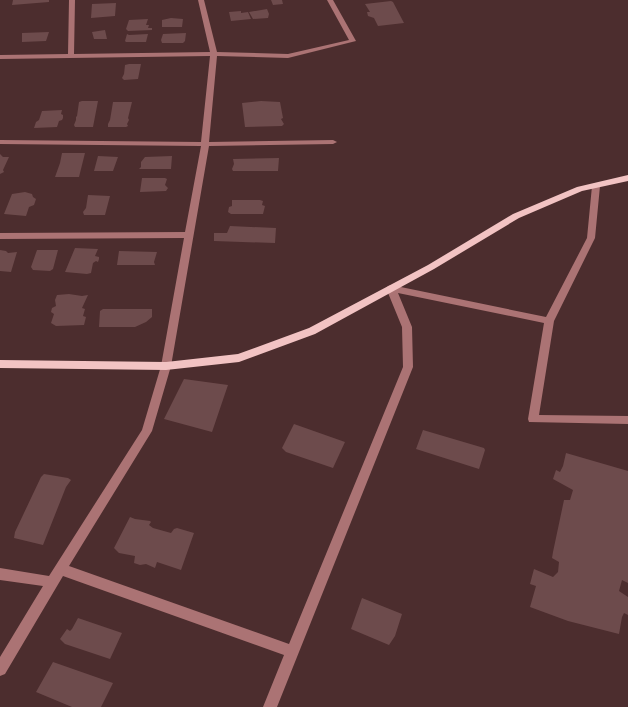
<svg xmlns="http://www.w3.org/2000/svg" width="628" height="707" viewBox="0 0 628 707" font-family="'Fira Sans',sans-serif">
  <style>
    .building { fill: #6d4b4c }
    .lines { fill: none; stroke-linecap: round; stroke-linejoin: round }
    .minor { fill: #ab7374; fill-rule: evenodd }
    .major { fill: #f2c3c3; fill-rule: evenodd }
  </style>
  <rect width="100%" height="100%" fill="#4c2d2e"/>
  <!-- building -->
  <path class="building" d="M 13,0 L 49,0 L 49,2 L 12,5 Z
    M 271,0 L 282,0 L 283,4 L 273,5 Z
    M 391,1 L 393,2 L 404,23 L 378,26 L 374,18 L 368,16 L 367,12 L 370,12 L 365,4 Z
    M 116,3 L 115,16 L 91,18 L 92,4 Z
    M 267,9 L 269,14 L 268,18 L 253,19 L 249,12 Z
    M 241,11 L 241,13 L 248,12 L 251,19 L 231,21 L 229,12 Z
    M 171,18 L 183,19 L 182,27 L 162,27 L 162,20 Z
    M 148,19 L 146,25 L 149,25 L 148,28 L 152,28 L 152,30 L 128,31 L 126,29 L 129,20 Z
    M 105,30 L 107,39 L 94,39 L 92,32 Z
    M 49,32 L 46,41 L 22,42 L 22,33 Z
    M 186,33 L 185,41 L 183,43 L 162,43 L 161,40 L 163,34 Z
    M 127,34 L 129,35 L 148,34 L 146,42 L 126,42 L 125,41 Z
    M 129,64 L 141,64 L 138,79 L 124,80 L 122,78 L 124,74 L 125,65 Z
    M 82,101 L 98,101 L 93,127 L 75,127 L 74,125 L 76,120 L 76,117 L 77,116 L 79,102 Z
    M 261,101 L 280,102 L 283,118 L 281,119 L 284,124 L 282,126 L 245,127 L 242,103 Z
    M 113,102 L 132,102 L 128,118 L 129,120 L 127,124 L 128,126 L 126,127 L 108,127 L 108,124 L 110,120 Z
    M 62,110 L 61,114 L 63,115 L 63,118 L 62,120 L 59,121 L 57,127 L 34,128 L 36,122 L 39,120 L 42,111 Z
    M 62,153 L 85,153 L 79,177 L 55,177 L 60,163 Z
    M 0,154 L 3,157 L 9,157 L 3,170 L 4,172 L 0,174 Z
    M 98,156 L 118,157 L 113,171 L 94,171 Z
    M 172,156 L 171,169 L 139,169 L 141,167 L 141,162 L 145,157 Z
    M 279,158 L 278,171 L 233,171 L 232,169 L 234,164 L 233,159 Z
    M 142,178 L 165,178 L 167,179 L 165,185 L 168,188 L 166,191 L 140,192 Z
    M 25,192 L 32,194 L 33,197 L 36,199 L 34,205 L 29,207 L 26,216 L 4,214 L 12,194 Z
    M 88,195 L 110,196 L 105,215 L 84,215 L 83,212 L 86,208 Z
    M 232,200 L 260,200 L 263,201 L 262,205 L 265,206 L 263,214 L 231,214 L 228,212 L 229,207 L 232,206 Z
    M 230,226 L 276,228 L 275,243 L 214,241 L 214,233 L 227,233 Z
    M 75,248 L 98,249 L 95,256 L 99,257 L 99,259 L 98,262 L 96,261 L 93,263 L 91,273 L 87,274 L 65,272 Z
    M 0,250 L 6,251 L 8,253 L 17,252 L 11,272 L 0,271 Z
    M 37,250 L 58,250 L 53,269 L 50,271 L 33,270 L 31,267 Z
    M 119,251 L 157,252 L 154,262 L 155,265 L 117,265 Z
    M 69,294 L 82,296 L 88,295 L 82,308 L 85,309 L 83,316 L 86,317 L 84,325 L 56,326 L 51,323 L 54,314 L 51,312 L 52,308 L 56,306 L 55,300 L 57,295 Z
    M 103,309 L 152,309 L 152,317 L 146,322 L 135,327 L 99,327 L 100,311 Z
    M 184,379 L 228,385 L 212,432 L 164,419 Z
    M 294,424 L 345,442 L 333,468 L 286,452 L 282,448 Z
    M 423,430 L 484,448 L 485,450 L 479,469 L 416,449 Z
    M 566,453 L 628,471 L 628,583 L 622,580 L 619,591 L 628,597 L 628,615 L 624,613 L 622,617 L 619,634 L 568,621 L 530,607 L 536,586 L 530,584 L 534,569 L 553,577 L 558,572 L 559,562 L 552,558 L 553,552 L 564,500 L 570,500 L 573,490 L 553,479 L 556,470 L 560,472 L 563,466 Z
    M 44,474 L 68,478 L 71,480 L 66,487 L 43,545 L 14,538 L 15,532 L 41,477 Z
    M 130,517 L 135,519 L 150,521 L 151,522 L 149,525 L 153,528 L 171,533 L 174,529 L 177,528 L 194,533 L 181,570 L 157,562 L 155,568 L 146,564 L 140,565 L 134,563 L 135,556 L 119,553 L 114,548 Z
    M 362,598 L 402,614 L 395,636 L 389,645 L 351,629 Z
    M 78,618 L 122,633 L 110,659 L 65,644 L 60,639 L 67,629 L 70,631 L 72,629 Z
    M 53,662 L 113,683 L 101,707 L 72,707 L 36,692 Z"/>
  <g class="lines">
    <!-- minor -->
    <path class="minor" d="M 69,0 L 75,0 L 74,54 L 210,52 L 198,0 L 204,0 L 217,52 L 288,54 L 349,40 L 327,0 L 333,0 L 356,41 L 288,58 L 217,56 L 209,142 L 333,140 L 337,142 L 333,144 L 209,146 L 171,366 L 152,431 L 69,566 L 289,644 L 403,367 L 402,327 L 386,288 L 388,286 L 391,285 L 546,317 L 587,238 L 592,186 L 596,183 L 600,186 L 595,238 L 554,321 L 539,415 L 628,416 L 628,424 L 529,422 L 528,419 L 544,323 L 398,293 L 412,327 L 413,367 L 277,707 L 263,707 L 284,655 L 63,576 L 5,674 L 0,676 L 0,657 L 43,586 L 0,580 L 0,568 L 49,576 L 142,430 L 161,366 L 184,238 L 0,239 L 0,233 L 185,232 L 201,146 L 0,144 L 0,140 L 201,142 L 210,56 L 0,59 L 0,55 L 68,54 Z"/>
    <!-- major -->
    <path class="major" d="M 628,175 L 628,181 L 582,191 L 519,218 L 434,269 L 315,334 L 239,362 L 166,370 L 0,368 L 0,360 L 166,362 L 238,354 L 309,328 L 428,265 L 513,214 L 577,187 Z"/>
  </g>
</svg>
